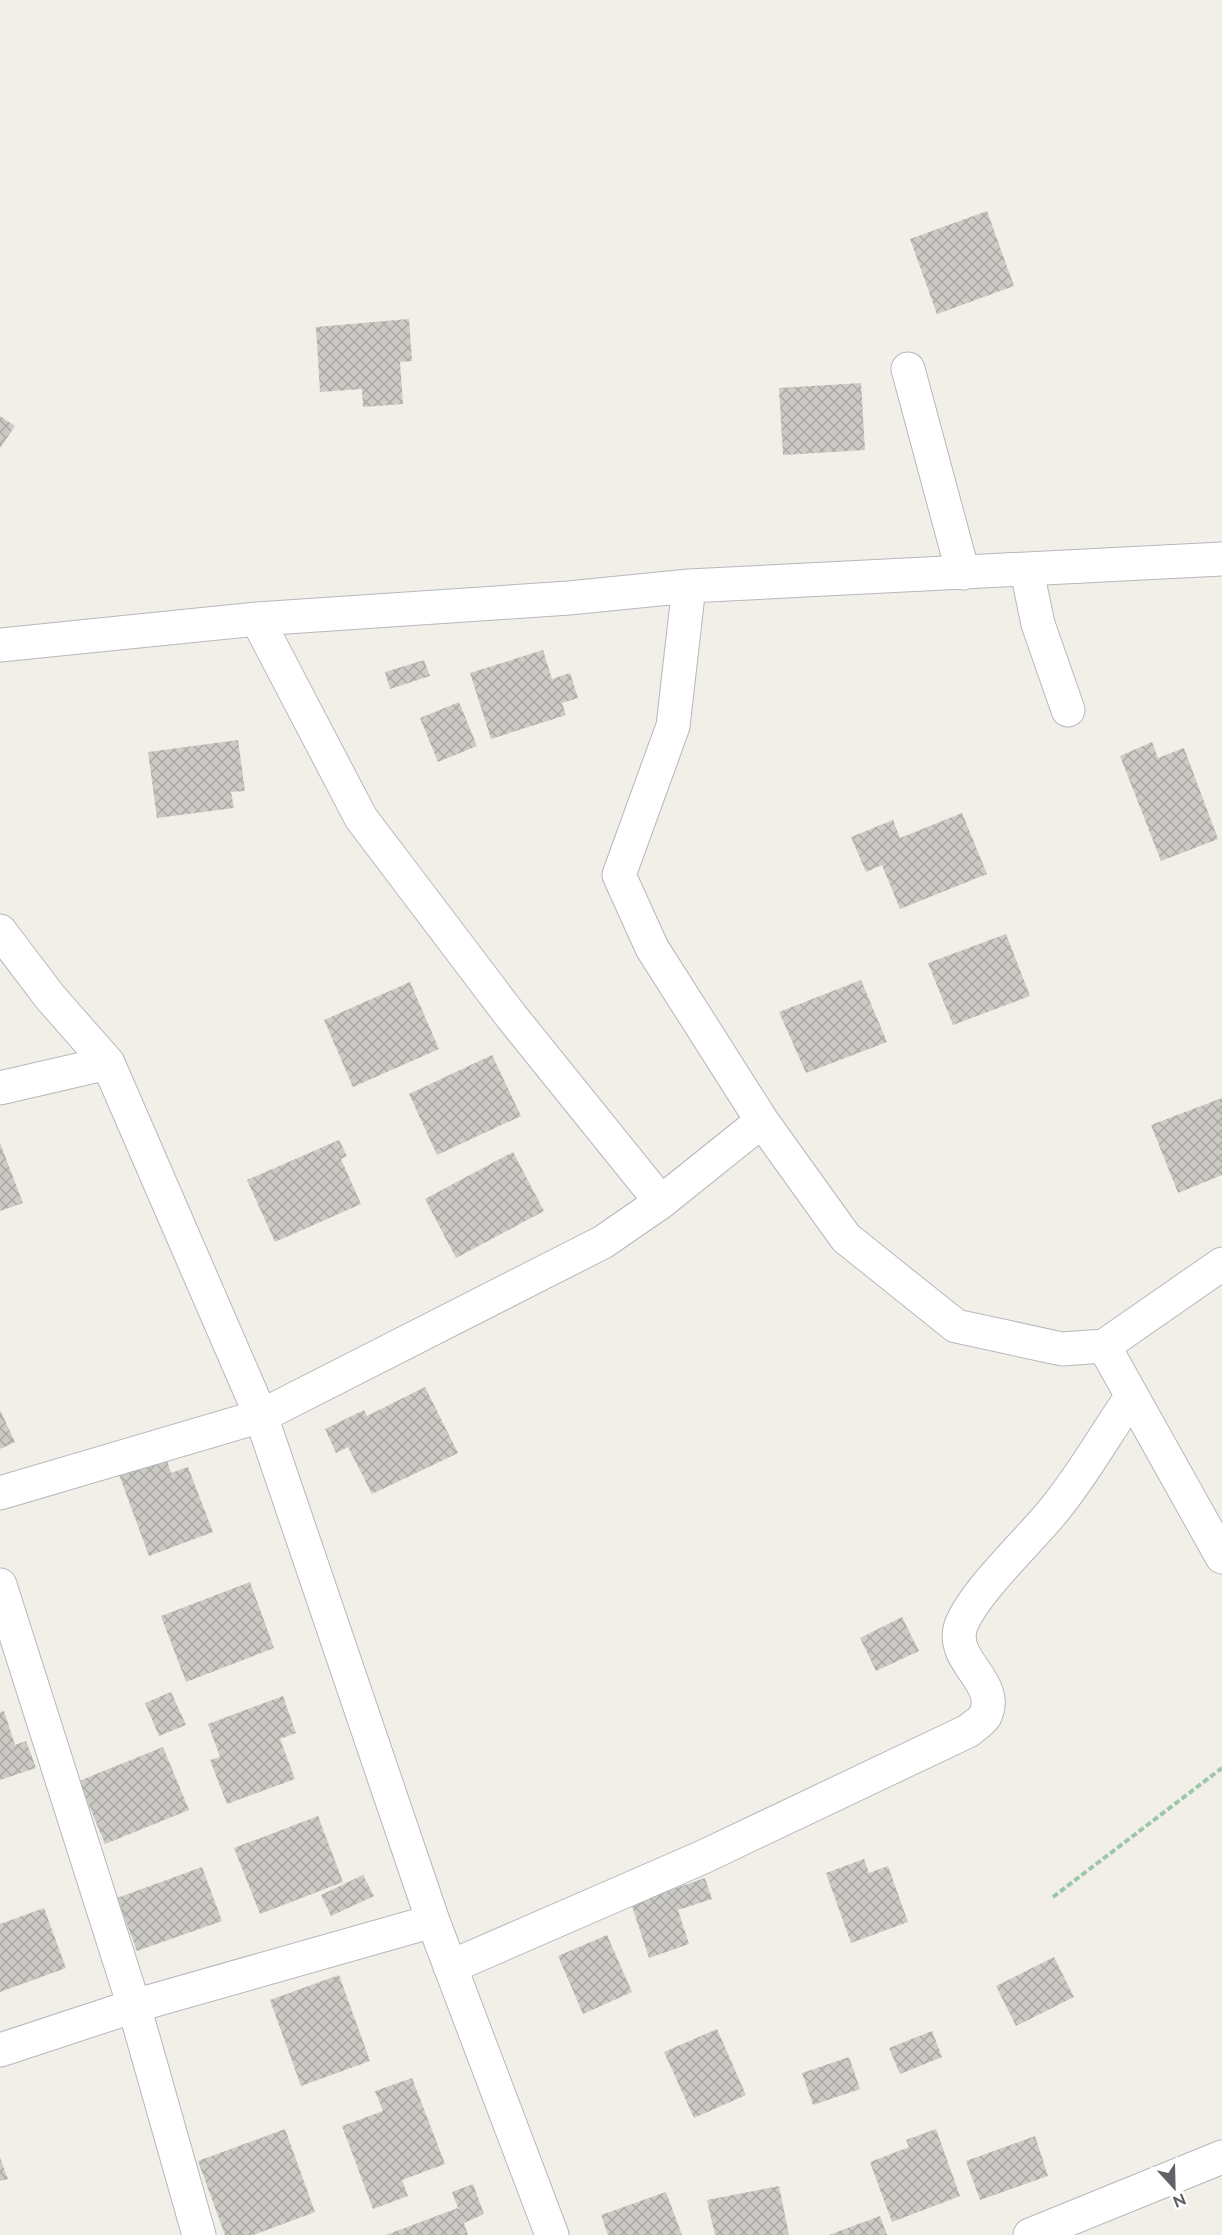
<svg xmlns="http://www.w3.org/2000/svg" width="1222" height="2235" viewBox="0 0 1222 2235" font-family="Raleway,sans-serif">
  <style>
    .building { fill: url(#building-cross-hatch) }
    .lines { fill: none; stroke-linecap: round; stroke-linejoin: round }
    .minor-casing { stroke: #b5b8bc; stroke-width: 35 }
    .path { stroke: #9cc7a9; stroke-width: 4; stroke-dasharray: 6 3; stroke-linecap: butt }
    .minor { stroke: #fff; stroke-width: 33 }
  </style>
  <defs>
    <pattern id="building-cross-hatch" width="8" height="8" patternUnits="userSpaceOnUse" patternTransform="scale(1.5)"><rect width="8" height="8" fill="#cccac5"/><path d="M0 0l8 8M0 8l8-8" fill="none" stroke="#a9a8a4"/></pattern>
  </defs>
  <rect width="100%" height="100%" fill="#f1efe8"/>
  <!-- building -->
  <path class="building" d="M 987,211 L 1014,286 L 937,314 L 910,239 Z
    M 409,319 L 412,361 L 400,362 L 403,404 L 363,407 L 362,389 L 320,392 L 316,327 Z
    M 861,383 L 865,450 L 783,455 L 779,388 Z
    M 0,416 L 15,426 L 0,448 Z
    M 543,650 L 552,679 L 570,673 L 578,698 L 562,703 L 566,715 L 491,739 L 470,673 Z
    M 424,660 L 430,676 L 390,689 L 385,672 Z
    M 459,702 L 477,746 L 438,762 L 420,718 Z
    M 238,740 L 245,791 L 231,792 L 234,808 L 157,818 L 148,752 Z
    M 1152,742 L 1158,758 L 1184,748 L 1218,839 L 1161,861 L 1120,756 Z
    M 962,813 L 987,874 L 900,909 L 882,865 L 866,872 L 851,837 L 893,820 L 900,838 Z
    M 1006,934 L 1030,996 L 953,1025 L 928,963 Z
    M 861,980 L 887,1042 L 806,1073 L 779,1012 Z
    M 410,982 L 439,1049 L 353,1087 L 324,1020 Z
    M 492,1055 L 521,1116 L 437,1155 L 409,1094 Z
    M 1222,1098 L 1222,1175 L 1178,1193 L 1151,1125 Z
    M 339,1140 L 347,1156 L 341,1159 L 361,1204 L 275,1242 L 247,1180 Z
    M 0,1143 L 23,1203 L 0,1211 Z
    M 513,1152 L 544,1211 L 456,1258 L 425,1199 Z
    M 425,1387 L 458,1453 L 372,1494 L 348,1447 L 336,1453 L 325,1429 L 364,1410 L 367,1416 Z
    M 0,1410 L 15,1442 L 0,1449 Z
    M 165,1455 L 171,1473 L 188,1467 L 213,1532 L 149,1556 L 118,1472 Z
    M 250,1582 L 274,1648 L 186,1682 L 161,1616 Z
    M 902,1617 L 919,1651 L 876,1671 L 860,1638 Z
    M 171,1692 L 186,1725 L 159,1736 L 145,1703 Z
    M 283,1696 L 296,1733 L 280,1739 L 295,1779 L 227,1804 L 210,1760 L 220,1757 L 208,1724 Z
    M 4,1711 L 15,1745 L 26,1741 L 36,1768 L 0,1780 L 0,1712 Z
    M 163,1747 L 189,1810 L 105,1844 L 79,1781 Z
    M 318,1816 L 343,1882 L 260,1914 L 234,1848 Z
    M 864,1859 L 869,1873 L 888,1866 L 908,1922 L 851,1943 L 826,1873 Z
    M 202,1867 L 222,1921 L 137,1951 L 117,1898 Z
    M 363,1875 L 374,1896 L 331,1916 L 321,1895 Z
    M 705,1878 L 712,1899 L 678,1910 L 689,1944 L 649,1958 L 631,1903 Z
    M 44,1908 L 66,1968 L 0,1992 L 0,1924 Z
    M 607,1935 L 632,1992 L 583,2014 L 558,1956 Z
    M 1054,1957 L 1074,1997 L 1016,2026 L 996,1986 Z
    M 339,1975 L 370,2061 L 301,2086 L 270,2000 Z
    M 717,2029 L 746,2095 L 694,2118 L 664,2052 Z
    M 932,2031 L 942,2057 L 900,2074 L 889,2048 Z
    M 849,2057 L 860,2089 L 813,2105 L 802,2073 Z
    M 412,2078 L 445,2164 L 402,2180 L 408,2196 L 373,2209 L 342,2126 L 383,2111 L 375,2091 Z
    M 285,2129 L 315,2212 L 253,2235 L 225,2235 L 198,2161 Z
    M 936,2129 L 960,2196 L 892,2222 L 870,2162 L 909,2147 L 906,2140 Z
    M 1035,2136 L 1048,2176 L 980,2200 L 966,2161 Z
    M 0,2158 L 8,2179 L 0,2181 Z
    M 473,2184 L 484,2214 L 464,2223 L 468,2235 L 386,2235 L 458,2208 L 452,2192 Z
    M 779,2186 L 789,2235 L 715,2235 L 707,2200 Z
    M 666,2192 L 682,2235 L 608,2235 L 601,2215 Z
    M 880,2216 L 887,2235 L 829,2235 Z"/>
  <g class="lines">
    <!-- minor casing -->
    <g class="minor-casing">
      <path id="minor" d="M 908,369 L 963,573
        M 1027,571 L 1038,624 L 1068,710
        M 689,586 L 673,726 L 619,875 L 652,948 L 762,1121 L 846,1238 L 956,1326 L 1062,1349 L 1104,1346 L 1222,1264
        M 0,645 L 257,619 L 569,598 L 689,586 L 1222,559
        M 0,931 L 50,997 L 108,1063 L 261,1416 L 433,1921 L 552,2235
        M 0,1088 L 108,1063
        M 661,1202 L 762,1121
        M 1104,1346 L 1222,1557
        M 0,1493 L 261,1416 L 603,1242 L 661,1202 L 511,1016 L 361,818 L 257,619
        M 0,1585 L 134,2006 L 199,2235
        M 450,1967 L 703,1857 L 968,1731 C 973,1727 982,1721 985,1716 C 1002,1681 946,1660 962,1623 C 977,1589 1029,1541 1054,1510 C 1083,1475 1106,1433 1132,1396
        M 0,2050 L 134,2006 L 433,1921
        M 1030,2235 L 1222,2157"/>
    </g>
    <!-- path -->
    <path class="path" d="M 1053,1897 L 1222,1768"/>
    <!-- minor -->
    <use href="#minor" class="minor"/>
  </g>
  <!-- north arrow -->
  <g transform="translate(1174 2187) rotate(158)" stroke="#ffffff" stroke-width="4.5" paint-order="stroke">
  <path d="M0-4.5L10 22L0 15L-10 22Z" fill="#5f6368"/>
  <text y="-9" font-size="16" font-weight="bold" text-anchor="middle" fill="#5f6368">N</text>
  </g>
</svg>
